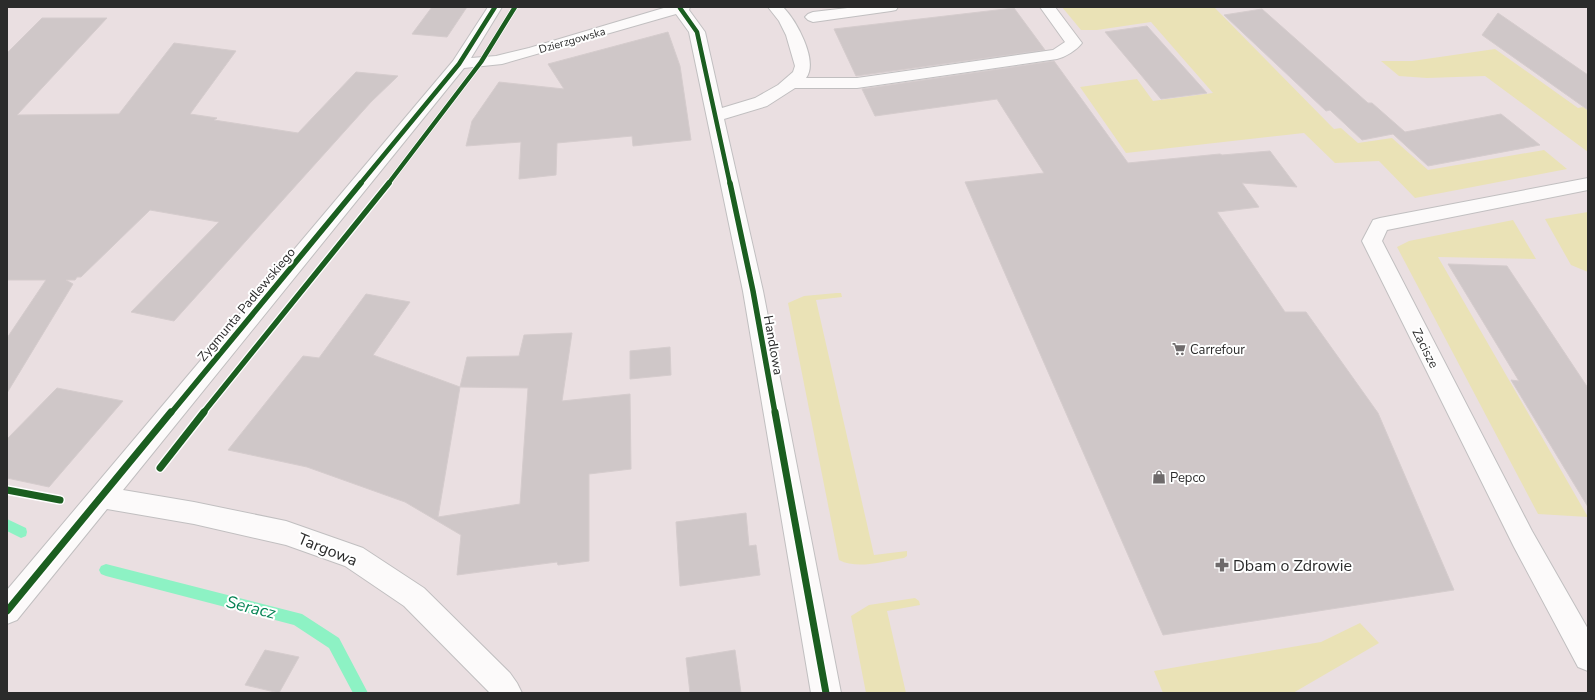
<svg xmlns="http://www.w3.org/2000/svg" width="1595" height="700" viewBox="0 0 1595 700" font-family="'Nunito Sans',sans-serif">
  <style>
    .green { fill: #eae2b6 }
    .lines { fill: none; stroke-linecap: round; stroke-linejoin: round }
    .stream { fill: #8df2c4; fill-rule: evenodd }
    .building { fill: #cfc7c8; stroke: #d5cccd }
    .minor-casing { stroke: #c1bfc0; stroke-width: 2 }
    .minor { fill: #fcfafa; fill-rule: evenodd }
    .cycleway-far2-casing { stroke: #fff; stroke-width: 6 }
    .cycleway-far1-casing { stroke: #fff; stroke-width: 8 }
    .cycleway-casing { stroke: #fff; stroke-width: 10 }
    .cycleway-far2 { stroke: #1b5e20; stroke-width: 4.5 }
    .cycleway-far1 { stroke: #1b5e20; stroke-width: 5.5 }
    .cycleway { stroke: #1b5e20; stroke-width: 7 }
    .labels { text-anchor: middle; stroke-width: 4; stroke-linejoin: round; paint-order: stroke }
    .far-street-label { font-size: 11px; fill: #2b2b2b; stroke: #fff }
    .street-label { font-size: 13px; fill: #2b2b2b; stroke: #fff }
    .poi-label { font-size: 13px; fill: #2b2b2b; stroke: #fff; text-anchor: start }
    .near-street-label { font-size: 16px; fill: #2b2b2b; stroke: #fff }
    .near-poi-label { font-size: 16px; fill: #2b2b2b; stroke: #fff; text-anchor: start }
    .near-water-label { font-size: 17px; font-style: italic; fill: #058354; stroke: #fff }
  </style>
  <rect width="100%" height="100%" fill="#eadfe1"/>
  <!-- green -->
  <path class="green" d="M 1062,7 L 1214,7 L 1334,129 L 1341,128 L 1358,143 L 1392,138 L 1428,170 L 1544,150 L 1567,169 L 1415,198 L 1379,161 L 1335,163 L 1304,133 L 1126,153 L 1080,87 L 1137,79 L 1153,101 L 1213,93 L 1151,22 L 1097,30 L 1081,30 Z
    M 1495,49 L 1578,108 L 1583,107 L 1588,110 L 1588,152 L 1485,76 L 1427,78 L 1399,76 L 1381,61 L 1412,61 Z
    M 1588,212 L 1588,272 L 1571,265 L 1545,219 Z
    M 1513,220 L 1536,259 L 1438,257 L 1588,517 L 1538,514 L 1397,247 L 1409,241 Z
    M 837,293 L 841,293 L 842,297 L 816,300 L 874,555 L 907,551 L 907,556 L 904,558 C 884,561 858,570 839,560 L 788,303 L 804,296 Z
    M 915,598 L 919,601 L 920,605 L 887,611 L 906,693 L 866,693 L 851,616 L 869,605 Z
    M 1360,623 L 1379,643 L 1293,693 L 1163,693 L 1154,671 L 1321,642 Z"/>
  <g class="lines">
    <!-- stream -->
    <path class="stream" d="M 7,519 L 26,528 L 27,532 L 26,536 L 21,538 L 7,531 Z
      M 106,564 L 302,614 L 339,638 L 368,693 L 353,693 L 329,648 L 294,625 L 106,576 L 101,574 L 99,570 L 101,566 Z"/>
  </g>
  <!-- building -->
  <path class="building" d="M 432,7 L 467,7 L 447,37 L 412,34 Z
    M 1014,8 L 1045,50 L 856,76 L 834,29 Z
    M 1262,9 L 1368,103 L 1372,103 L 1405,132 L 1501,114 L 1540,145 L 1428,166 L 1393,134 L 1362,140 L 1330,110 L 1326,111 L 1224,15 Z
    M 1498,13 L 1588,75 L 1588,110 L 1482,35 Z
    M 42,18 L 107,18 L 17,115 L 119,114 L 174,43 L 236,51 L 190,114 L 217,118 L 214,120 L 298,133 L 356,72 L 398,76 L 371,102 L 174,321 L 131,312 L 219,222 L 150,210 L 81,277 L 77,277 L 75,280 L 66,280 L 73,284 L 7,393 L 7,338 L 46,280 L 7,280 L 7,53 Z
    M 1147,26 L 1207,93 L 1161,99 L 1105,32 Z
    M 668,32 L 680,66 L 691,140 L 633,146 L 632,136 L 557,143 L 556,175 L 519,179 L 521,142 L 466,146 L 472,121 L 499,82 L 564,89 L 548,64 Z
    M 1054,61 L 1128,163 L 1220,154 L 1222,155 L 1270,151 L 1297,187 L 1242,183 L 1259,207 L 1217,212 L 1285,312 L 1306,312 L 1378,413 L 1454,590 L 1163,635 L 965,182 L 1044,173 L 997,99 L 875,116 L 862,89 Z
    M 1448,264 L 1507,266 L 1588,388 L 1588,507 L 1511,380 L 1519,381 Z
    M 366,294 L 410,302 L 373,355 L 460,387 L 438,517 L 520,504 L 528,388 L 460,387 L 467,357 L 519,356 L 524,335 L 572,333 L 562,401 L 630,394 L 631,469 L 589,474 L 589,561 L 558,565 L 557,562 L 457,575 L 461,535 L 405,502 L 307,467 L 228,450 L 303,356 L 319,358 Z
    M 670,347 L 671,375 L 630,379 L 630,351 Z
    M 57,388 L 123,401 L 49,487 L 7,478 L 7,439 Z
    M 746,513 L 749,546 L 756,545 L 760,575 L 680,586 L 676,522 Z
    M 265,650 L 299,657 L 279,693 L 245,685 Z
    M 735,650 L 741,693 L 690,693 L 686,658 Z"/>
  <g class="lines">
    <!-- minor casing -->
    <g class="minor-casing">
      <path id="minor" d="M 488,7 L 502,7 L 471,58 L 496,56 L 529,48 L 667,7 L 690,7 L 689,10 L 705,32 L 722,108 L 755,98 L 778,85 L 793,72 L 795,66 L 786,35 L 779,21 L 768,7 L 783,7 C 796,20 819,61 806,78 L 857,78 L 1053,50 L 1065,42 L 1040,7 L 1055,7 L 1082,43 C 1077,50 1065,57 1057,59 L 857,88 L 795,88 L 767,106 L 724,119 L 763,291 L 841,693 L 811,693 L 743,291 L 689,32 L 676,14 L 502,64 L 464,68 L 123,490 L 194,502 L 286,521 L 363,548 L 424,588 L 510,673 L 517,683 L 522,693 L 490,693 L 404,606 L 345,566 L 286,545 L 194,524 L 107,509 L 17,620 L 7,624 L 7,590 L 453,61 Z
        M 856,7 L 898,7 L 896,10 L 891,11 L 813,22 L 808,20 L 805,17 L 808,14 L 813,12 Z
        M 1588,178 L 1588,190 L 1387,230 L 1382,241 L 1532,531 L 1588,629 L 1588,671 L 1578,667 L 1514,547 L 1362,241 L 1373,220 L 1380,218 Z"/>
    </g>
    <!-- minor -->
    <use href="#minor" class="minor"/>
    <!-- cycleway-far2 casing -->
    <g class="cycleway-far2-casing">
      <path id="cycleway-far2" d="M 680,8 L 697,32 L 730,184
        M 360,184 L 459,64 L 495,7
        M 388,184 L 481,62 L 515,7"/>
    </g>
    <!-- cycleway-far1 casing -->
    <g class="cycleway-far1-casing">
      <path id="cycleway-far1" d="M 730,183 L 753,291 L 775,413
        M 171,413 L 361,183
        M 203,413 L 389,183"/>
    </g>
    <!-- cycleway casing -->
    <g class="cycleway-casing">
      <path id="cycleway" d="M 775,412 L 826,693
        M 160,468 L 204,412
        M 7,490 L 60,500
        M 7,611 L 171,412"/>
    </g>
    <!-- cycleway-far2 -->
    <use href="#cycleway-far2" class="cycleway-far2"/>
    <!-- cycleway-far1 -->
    <use href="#cycleway-far1" class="cycleway-far1"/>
    <!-- cycleway -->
    <use href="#cycleway" class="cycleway"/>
  </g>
  <!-- icons -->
  <defs>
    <g id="supermarket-bare" transform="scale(1.08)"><path d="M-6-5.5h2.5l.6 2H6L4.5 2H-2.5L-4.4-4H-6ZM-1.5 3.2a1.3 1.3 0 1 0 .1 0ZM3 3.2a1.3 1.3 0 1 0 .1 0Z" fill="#6e6a6b" stroke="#fff" stroke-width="2.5" paint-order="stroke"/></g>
    <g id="shop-bare" transform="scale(1.08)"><path d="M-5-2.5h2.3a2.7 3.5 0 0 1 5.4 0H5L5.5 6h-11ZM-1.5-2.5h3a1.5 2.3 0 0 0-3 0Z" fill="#6e6a6b" stroke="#fff" stroke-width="2.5" paint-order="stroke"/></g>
    <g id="pharmacy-bare" transform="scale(1.08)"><path d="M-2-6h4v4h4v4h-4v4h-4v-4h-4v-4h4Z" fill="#6e6a6b" stroke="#fff" stroke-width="2.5" paint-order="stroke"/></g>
  </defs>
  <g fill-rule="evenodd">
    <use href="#supermarket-bare" x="1179" y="349"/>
    <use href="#shop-bare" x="1159" y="477"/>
    <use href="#pharmacy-bare" x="1222" y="565"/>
  </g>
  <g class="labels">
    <!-- far-street labels -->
    <g class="far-street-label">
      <text transform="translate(572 40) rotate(-16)" y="4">Dzierzgowska</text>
    </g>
    <!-- street labels -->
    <g class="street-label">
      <text transform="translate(246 304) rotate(-50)" y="5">Zygmunta Padlewskiego</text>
      <text transform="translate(774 345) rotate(80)" y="5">Handlowa</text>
      <text transform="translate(1426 348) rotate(63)" y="5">Zacisze</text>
    </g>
    <!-- poi labels -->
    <g class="poi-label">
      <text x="1190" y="354">Carrefour</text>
      <text x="1170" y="482">Pepco</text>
    </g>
    <!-- near-street labels -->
    <g class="near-street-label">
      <text transform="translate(328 549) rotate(22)" y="6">Targowa</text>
    </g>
    <!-- near-poi labels -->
    <g class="near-poi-label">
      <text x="1233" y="571">Dbam o Zdrowie</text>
    </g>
    <!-- near-water labels -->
    <g class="near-water-label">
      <text transform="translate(251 607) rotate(14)" y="6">Seracz</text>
    </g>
  </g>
  <!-- border -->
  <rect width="1595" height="700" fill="none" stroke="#2b2b2b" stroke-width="16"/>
</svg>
